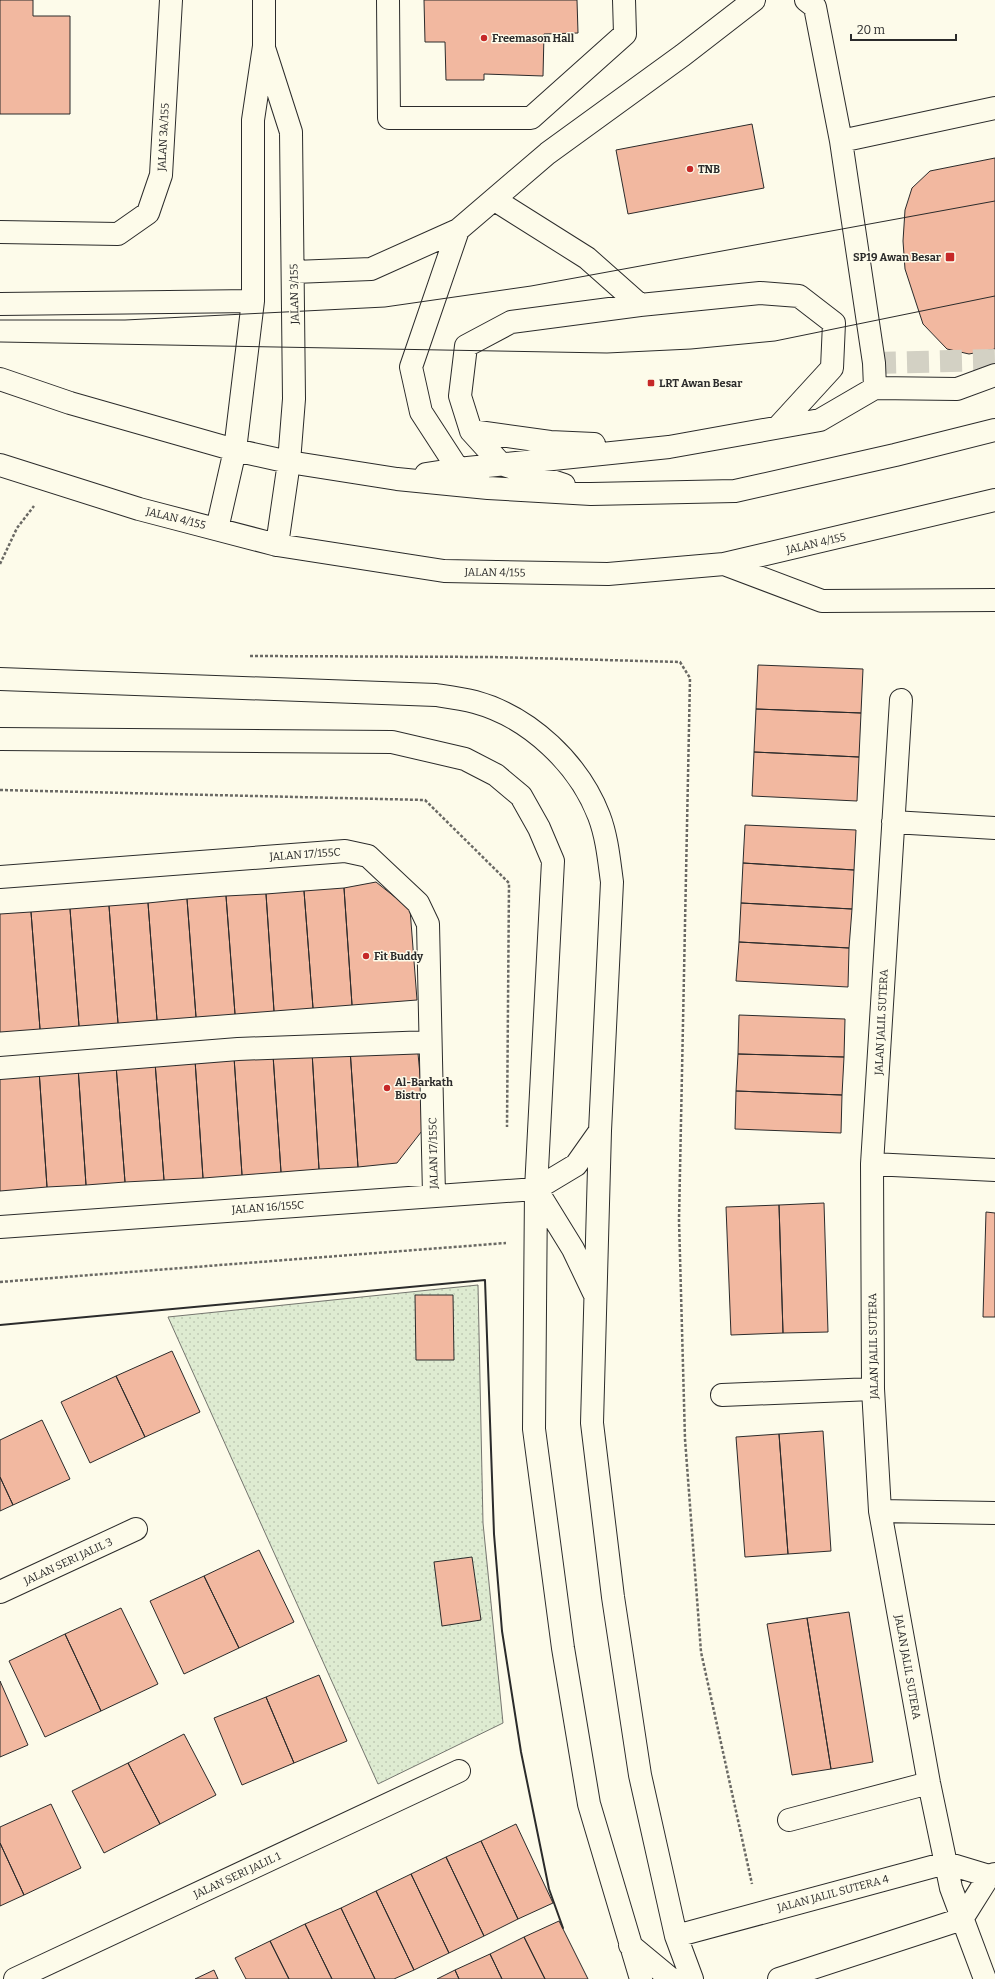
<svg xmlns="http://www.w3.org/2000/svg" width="995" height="1979" viewBox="0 0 995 1979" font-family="Bitter,serif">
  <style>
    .park { fill: url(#park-dots); stroke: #74746e }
    .building { fill: #f2b8a0; stroke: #2b2b2b }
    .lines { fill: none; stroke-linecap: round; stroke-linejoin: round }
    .minor-tunnel { stroke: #d3d1c4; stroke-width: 22; stroke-dasharray: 22 11; stroke-linecap: butt }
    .minor-casing { stroke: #2b2b2b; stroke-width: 24 }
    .path { stroke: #6a6964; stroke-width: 2.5; stroke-dasharray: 3 2; stroke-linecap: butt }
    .minor { stroke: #fdfbea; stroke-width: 22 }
    .tram { stroke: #2b2b2b; stroke-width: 1 }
    .wall { stroke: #2b2b2b; stroke-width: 2 }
    .poi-dot { fill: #c62828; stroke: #fdfbea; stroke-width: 1.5 }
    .labels { text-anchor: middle; stroke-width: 3; stroke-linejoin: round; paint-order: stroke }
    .poi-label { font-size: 11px; font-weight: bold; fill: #2b2b2b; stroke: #fdfbea; text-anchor: start }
    .street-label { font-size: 11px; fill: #2b2b2b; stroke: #fdfbea }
  </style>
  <defs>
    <pattern id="park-dots" width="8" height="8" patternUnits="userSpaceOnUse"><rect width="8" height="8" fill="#deebd1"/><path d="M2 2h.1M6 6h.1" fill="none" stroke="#bfcab4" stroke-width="1.8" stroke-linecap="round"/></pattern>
  </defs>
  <rect width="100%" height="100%" fill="#fdfbea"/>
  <!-- park -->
  <path class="park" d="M 478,1285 L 483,1523 L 503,1723 L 378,1784 L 168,1317 Z"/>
  <!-- building -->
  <path class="building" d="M 0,0 L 33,0 L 33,16 L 70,16 L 70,114 L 0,114 Z
    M 424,0 L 577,0 L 578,33 L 544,34 L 543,76 L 484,74 L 484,80 L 446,80 L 445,42 L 425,42 Z
    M 752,124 L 764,188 L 628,214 L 616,150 Z
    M 995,158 L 995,349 L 969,354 L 947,349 L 923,324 L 905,269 L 903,241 L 905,210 L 912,188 L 930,171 Z
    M 758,665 L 863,669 L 861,713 L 756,709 Z
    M 756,709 L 861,713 L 859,757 L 754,752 Z
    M 754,752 L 859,757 L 857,801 L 752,796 Z
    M 745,825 L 856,830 L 854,870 L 743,863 Z
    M 743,863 L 854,870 L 852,909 L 741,903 Z
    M 376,882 L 410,909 L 417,1000 L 352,1005 L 344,888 Z
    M 344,888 L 352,1005 L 313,1008 L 304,891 Z
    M 304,891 L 313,1008 L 274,1011 L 266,894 Z
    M 266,894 L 274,1011 L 235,1014 L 226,896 Z
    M 226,896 L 235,1014 L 196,1017 L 187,899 Z
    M 187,899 L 196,1017 L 157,1020 L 148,903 Z
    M 148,903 L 157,1020 L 118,1023 L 109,906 Z
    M 741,903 L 852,909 L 849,948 L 739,942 Z
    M 109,906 L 118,1023 L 79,1026 L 70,909 Z
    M 70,909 L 79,1026 L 40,1029 L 31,912 Z
    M 31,912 L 40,1029 L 0,1032 L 0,914 Z
    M 739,942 L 849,948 L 848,987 L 736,981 Z
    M 739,1015 L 845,1019 L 844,1057 L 738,1054 Z
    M 417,1043 L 425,1127 L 397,1163 L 358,1167 L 350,1049 Z
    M 350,1049 L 358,1167 L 319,1169 L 312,1052 Z
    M 312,1052 L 319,1169 L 281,1172 L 273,1055 Z
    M 738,1054 L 844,1057 L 842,1095 L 736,1091 Z
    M 273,1055 L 281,1172 L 242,1175 L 234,1057 Z
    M 234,1057 L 242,1175 L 203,1178 L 195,1060 Z
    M 195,1060 L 203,1178 L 164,1180 L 155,1062 Z
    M 155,1062 L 164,1180 L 125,1182 L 116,1065 Z
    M 116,1065 L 125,1182 L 86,1185 L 78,1067 Z
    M 78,1067 L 86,1185 L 47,1187 L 39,1070 Z
    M 39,1070 L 47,1187 L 0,1191 L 0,1073 Z
    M 736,1091 L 842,1095 L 841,1133 L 735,1129 Z
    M 824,1203 L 828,1332 L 783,1333 L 779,1205 Z
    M 779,1205 L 783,1333 L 731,1335 L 726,1207 Z
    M 986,1212 L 995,1213 L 995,1317 L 983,1317 Z
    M 415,1295 L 453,1295 L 454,1360 L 416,1360 Z
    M 172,1351 L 200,1412 L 145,1437 L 116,1376 Z
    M 116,1376 L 145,1437 L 90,1463 L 61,1402 Z
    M 42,1420 L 70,1479 L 13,1505 L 0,1477 L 0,1440 Z
    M 823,1431 L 831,1551 L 788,1554 L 779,1434 Z
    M 779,1434 L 788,1554 L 745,1557 L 736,1437 Z
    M 0,1477 L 13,1505 L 0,1511 Z
    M 259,1550 L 294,1622 L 239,1648 L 204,1576 Z
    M 472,1557 L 481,1620 L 442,1626 L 434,1562 Z
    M 204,1576 L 239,1648 L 184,1674 L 150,1601 Z
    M 121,1608 L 158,1684 L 101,1711 L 65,1634 Z
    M 849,1612 L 873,1762 L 831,1769 L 807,1618 Z
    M 807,1618 L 831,1769 L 792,1775 L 767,1624 Z
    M 65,1634 L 101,1711 L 45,1737 L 9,1661 Z
    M 319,1675 L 347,1741 L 294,1763 L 266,1697 Z
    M 0,1681 L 28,1745 L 0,1757 Z
    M 266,1697 L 294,1763 L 242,1785 L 214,1718 Z
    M 184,1734 L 216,1795 L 160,1824 L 128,1763 Z
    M 128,1763 L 160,1824 L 104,1853 L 72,1791 Z
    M 51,1804 L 81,1868 L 24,1895 L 0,1843 L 0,1827 Z
    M 516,1824 L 553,1903 L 518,1919 L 481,1841 Z
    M 481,1841 L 518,1919 L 484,1936 L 446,1857 Z
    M 0,1843 L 24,1895 L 0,1906 Z
    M 446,1857 L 484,1936 L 449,1953 L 411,1874 Z
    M 411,1874 L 449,1953 L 414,1970 L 376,1891 Z
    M 376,1891 L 414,1970 L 394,1979 L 375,1979 L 341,1908 Z
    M 341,1908 L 375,1979 L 332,1979 L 305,1924 Z
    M 559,1921 L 588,1979 L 545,1979 L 524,1937 Z
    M 305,1924 L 332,1979 L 289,1979 L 270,1941 Z
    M 524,1937 L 545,1979 L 502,1979 L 490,1954 Z
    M 270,1941 L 289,1979 L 246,1979 L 235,1958 Z
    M 490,1954 L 502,1979 L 459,1979 L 455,1970 Z
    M 214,1970 L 218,1979 L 195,1979 Z
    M 455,1970 L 459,1979 L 437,1979 Z"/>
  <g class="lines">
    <!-- minor-tunnel -->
    <path class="minor-tunnel" d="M 874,363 L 995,360"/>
    <!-- minor casing -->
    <g class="minor-casing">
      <path id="minor" d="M 388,0 L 389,118 L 531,118 L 625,34 L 624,0
        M 806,0 L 815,7 L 841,141 L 874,363 L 875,388
        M 265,51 L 291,132 L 294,399 L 289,462 L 277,545
        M 841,141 L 995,108
        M 495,200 L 587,258 L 640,305
        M 458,230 L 411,367 L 421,412 L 458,469 L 470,476
        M 0,232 L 118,234 L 148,213 L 161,175 L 171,0
        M 294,272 L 371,269 L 458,230 L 548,153 L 683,55 L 754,0
        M 0,304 L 253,301
        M 0,379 L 70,403 L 235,450 L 289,462 L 397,479 L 488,488 L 591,494 L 735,491 L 895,455 L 995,430
        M 471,431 L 550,442 L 594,444
        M 0,465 L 139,509 L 277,545 L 444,571 L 608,574 L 724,564 L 995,500
        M 426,474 L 458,469 L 669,447 L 820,420 L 875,388 L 957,389 L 995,375
        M 564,485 L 501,464 L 471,431 L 460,396 L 466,346 L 511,322 L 640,305 L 760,293 L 799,296 L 834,323 L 832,368 L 778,427
        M 217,529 L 235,450 L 253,301 L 253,120 L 264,46 L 264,0
        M 724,564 L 822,601 L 995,600
        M 0,679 L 436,695 C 449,697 463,699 475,702 C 530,717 579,764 599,816 C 607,837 609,860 612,882 L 600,1131 L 592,1423 L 613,1597 L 640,1775 L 676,1936 L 692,1979
        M 901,700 L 872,1164 L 873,1389 L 880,1511 L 929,1783 L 951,1888 L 985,1979
        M 0,739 L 392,742 L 465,759 L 496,775 L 521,796 L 539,828 L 553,861 L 536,1189 L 534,1429 L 563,1648 L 589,1804 L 641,1979
        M 893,822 L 995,828
        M 0,877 L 345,851 L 368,856 L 418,903 L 428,924 L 434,1195
        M 0,1068 L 238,1049 L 430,1042
        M 872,1164 L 995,1170
        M 536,1189 L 573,1249 L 594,1293
        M 0,1227 L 536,1189 L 576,1165 L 600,1131
        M 722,1395 L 873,1389
        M 880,1511 L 995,1513
        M 0,1592 L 136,1529
        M 789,1820 L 929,1783
        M 676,1936 L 946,1863 L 989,1876 L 995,1874
        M 630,1945 L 671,1979
        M 15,1979 L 459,1771
        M 779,1979 L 962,1919 L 989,1876"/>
    </g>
    <!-- path -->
    <path class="path" d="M 0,564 L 17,528 L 34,506
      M 250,656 L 492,657 L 680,662 L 690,678 L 679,1220 L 685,1439 L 701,1652 L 752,1884
      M 0,790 L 425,800 L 509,883 L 507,1127
      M 0,1282 L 506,1243"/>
    <!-- minor -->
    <use href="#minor" class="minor"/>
    <!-- tram -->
    <path class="tram" d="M 0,320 L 125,320 L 385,307 L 531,286 L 995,201
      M 0,342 L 607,353 L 691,349 L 775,341 L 995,296"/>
    <!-- wall -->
    <path class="wall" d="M 0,1325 L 485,1280 L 494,1534 L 502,1631 L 521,1752 L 549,1889 L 563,1928"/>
  </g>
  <!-- markers -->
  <g class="poi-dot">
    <circle cx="484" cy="38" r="4"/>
    <circle cx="690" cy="169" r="4"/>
    <rect x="945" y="252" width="10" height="10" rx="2"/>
    <rect x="647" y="379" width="8" height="8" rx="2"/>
    <circle cx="366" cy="956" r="4"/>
    <circle cx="387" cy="1088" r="4"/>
  </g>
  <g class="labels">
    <!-- poi labels -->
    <g class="poi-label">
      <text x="492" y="42">Freemason Hall</text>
      <text x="698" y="173">TNB</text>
      <text x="941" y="261" text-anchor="end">SP19 Awan Besar</text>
      <text x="659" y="387">LRT Awan Besar</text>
      <text x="374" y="960">Fit Buddy</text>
      <text x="395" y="1086">Al-Barkath<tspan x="395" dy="13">Bistro</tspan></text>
    </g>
    <!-- street labels -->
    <g class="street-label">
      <text transform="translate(163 137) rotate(-87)" y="4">JALAN 3A/155</text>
      <text transform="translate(294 294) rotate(-91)" y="4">JALAN 3/155</text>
      <text transform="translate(176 518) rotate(14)" y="4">JALAN 4/155</text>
      <text transform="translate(816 543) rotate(-13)" y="4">JALAN 4/155</text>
      <text transform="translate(495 572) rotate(1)" y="4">JALAN 4/155</text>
      <text transform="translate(305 854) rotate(-4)" y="4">JALAN 17/155C</text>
      <text transform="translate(881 1022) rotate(-87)" y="4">JALAN JALIL SUTERA</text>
      <text transform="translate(433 1153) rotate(-91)" y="4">JALAN 17/155C</text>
      <text transform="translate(268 1207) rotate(-4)" y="4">JALAN 16/155C</text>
      <text transform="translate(873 1346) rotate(-91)" y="4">JALAN JALIL SUTERA</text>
      <text transform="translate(68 1561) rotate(-25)" y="4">JALAN SERI JALIL 3</text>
      <text transform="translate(908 1667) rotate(80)" y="4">JALAN JALIL SUTERA</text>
      <text transform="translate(237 1875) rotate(-25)" y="4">JALAN SERI JALIL 1</text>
      <text transform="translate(833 1893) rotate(-15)" y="4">JALAN JALIL SUTERA 4</text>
    </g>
  </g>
  <!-- scale -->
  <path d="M851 34v6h105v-6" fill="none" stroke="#2b2b2b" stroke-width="2"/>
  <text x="857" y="34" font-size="12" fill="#2b2b2b" stroke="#fdfbea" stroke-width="3" paint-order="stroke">20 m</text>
</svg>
